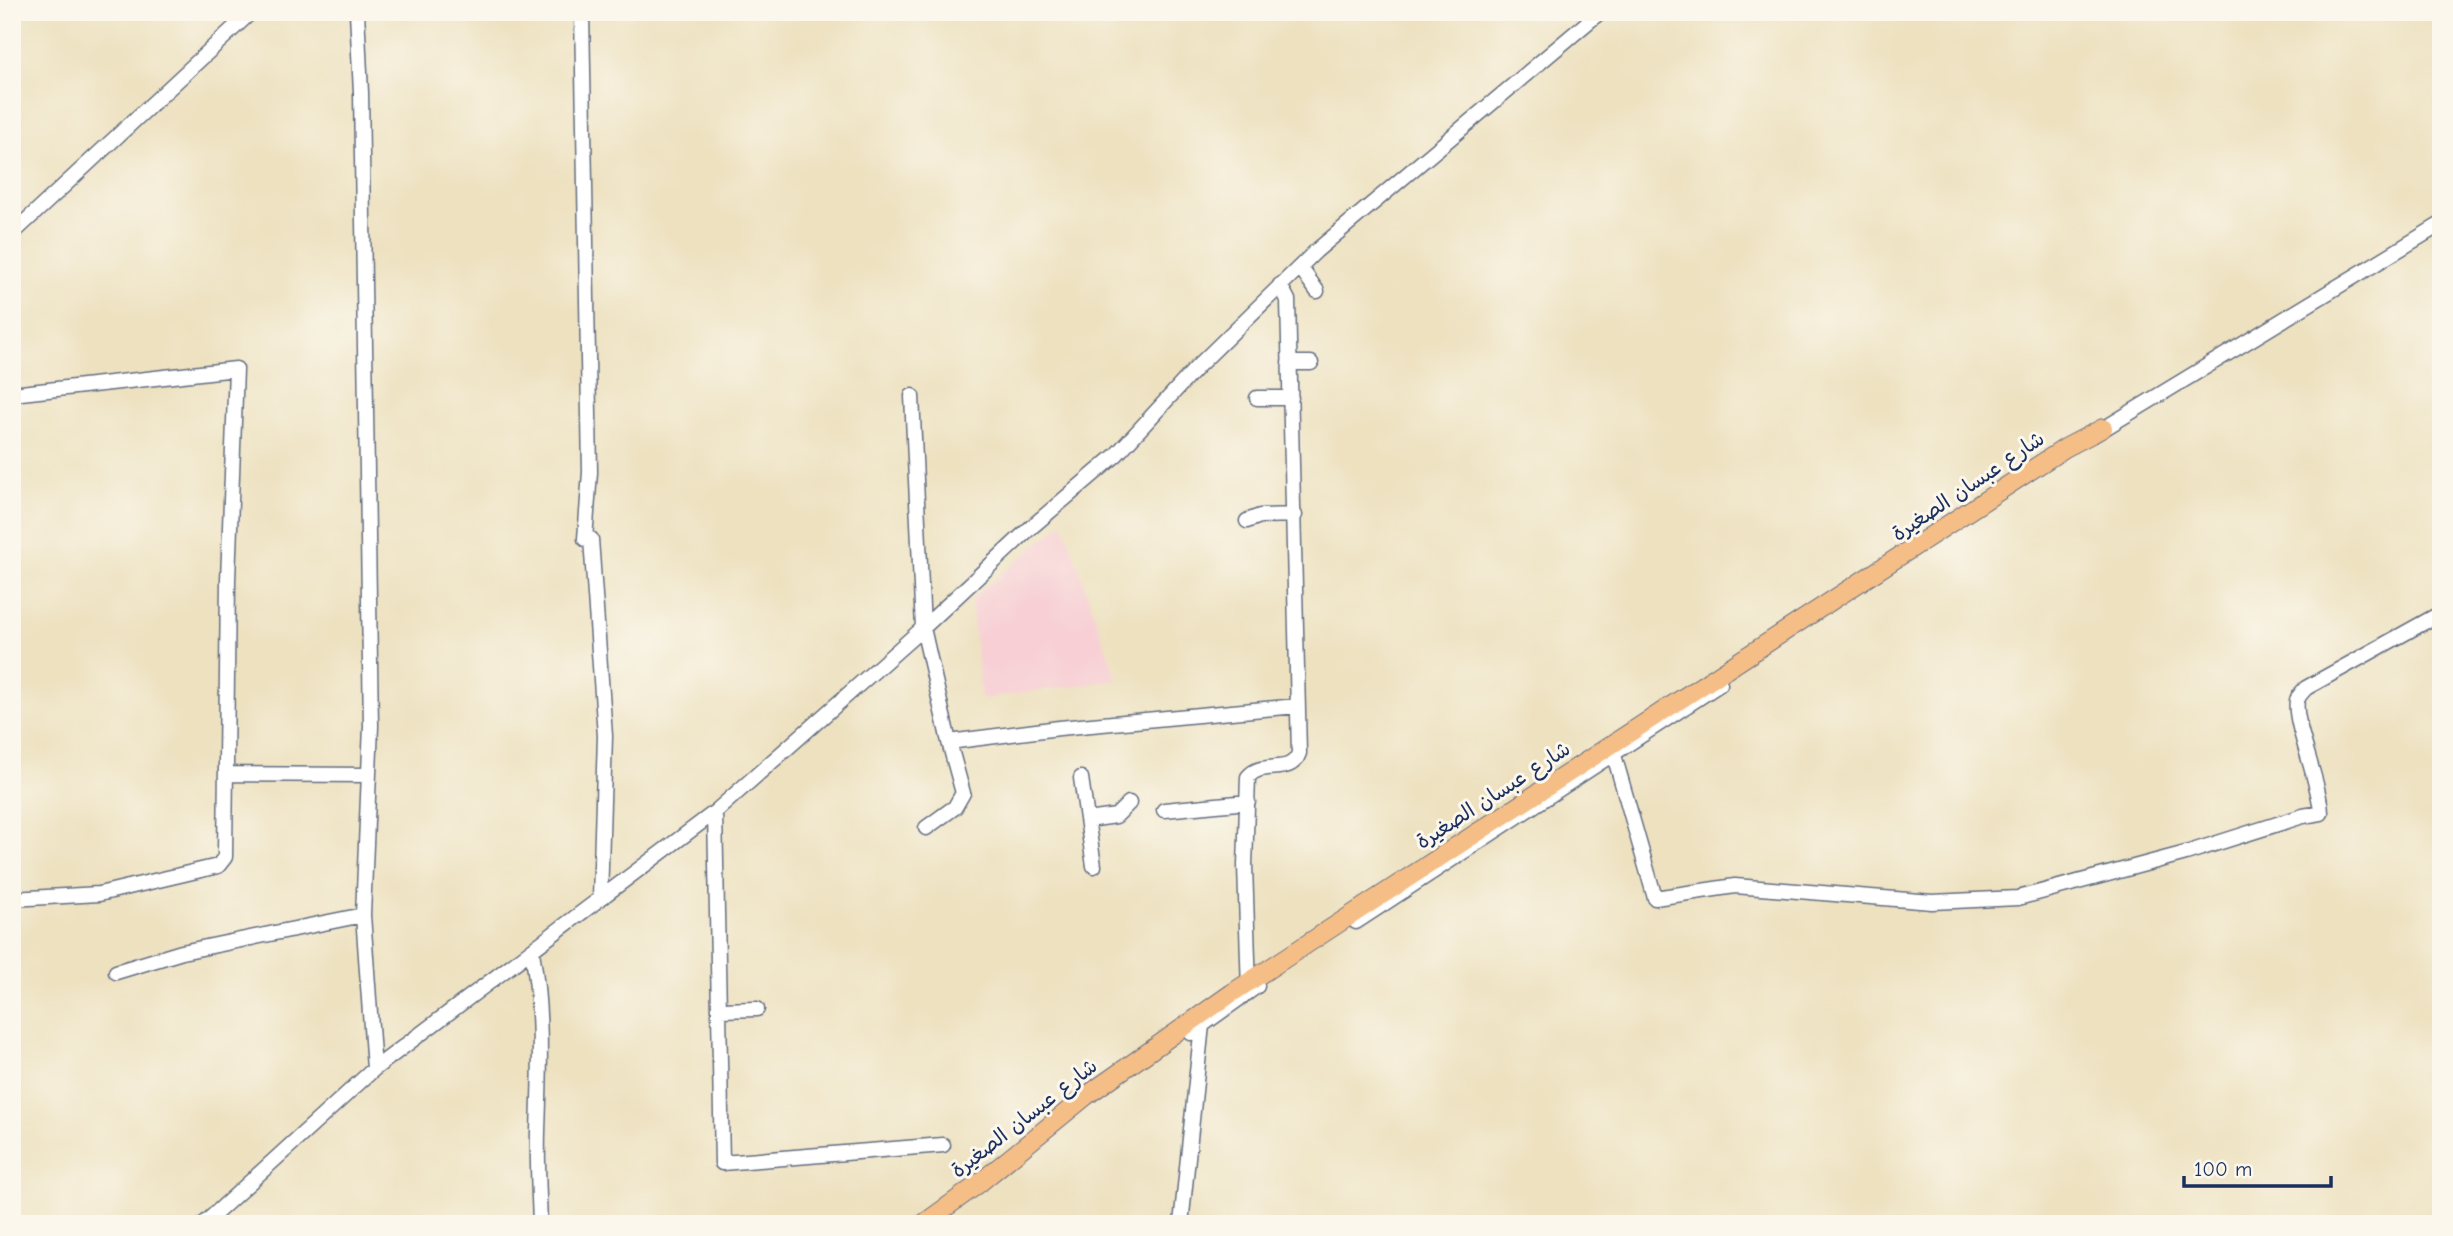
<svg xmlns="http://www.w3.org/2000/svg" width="2453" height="1236" viewBox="0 0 2453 1236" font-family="'Comic Neue','Playpen Sans Arabic',sans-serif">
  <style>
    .built { fill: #f7cfd4 }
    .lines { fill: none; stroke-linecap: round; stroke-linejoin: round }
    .minor-casing { stroke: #646d80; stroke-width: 17 }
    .major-casing { stroke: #646d80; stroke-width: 20 }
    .minor { stroke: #fff; stroke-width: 14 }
    .major { stroke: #f6be87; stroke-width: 18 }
    .labels { text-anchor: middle; stroke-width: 6; stroke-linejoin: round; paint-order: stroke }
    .street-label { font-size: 21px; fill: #1b2f5e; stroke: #fbf7ec }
  </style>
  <rect width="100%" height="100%" fill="#fbf7ec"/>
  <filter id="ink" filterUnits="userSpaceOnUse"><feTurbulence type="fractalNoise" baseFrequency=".0143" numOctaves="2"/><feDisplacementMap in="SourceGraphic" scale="14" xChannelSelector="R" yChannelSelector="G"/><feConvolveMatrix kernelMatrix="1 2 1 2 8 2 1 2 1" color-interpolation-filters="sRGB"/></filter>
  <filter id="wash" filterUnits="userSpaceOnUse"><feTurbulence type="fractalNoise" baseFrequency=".00686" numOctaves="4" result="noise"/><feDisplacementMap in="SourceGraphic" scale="28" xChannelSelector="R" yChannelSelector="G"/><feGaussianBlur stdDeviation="1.57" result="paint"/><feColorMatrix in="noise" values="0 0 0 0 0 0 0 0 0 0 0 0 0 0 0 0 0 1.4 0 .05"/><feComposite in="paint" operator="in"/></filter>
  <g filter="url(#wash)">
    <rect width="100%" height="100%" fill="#ede1c0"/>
    <!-- built -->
    <path class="built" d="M 1063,523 L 1117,680 L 981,699 L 971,599 Z"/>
  </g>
  <g filter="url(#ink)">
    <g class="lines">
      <!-- minor casing -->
      <g class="minor-casing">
        <path id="minor" d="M 357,12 L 361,93 L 371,726 L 363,915 L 374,1069
          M 582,12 L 590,472 L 585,539 L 591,539 L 605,736 L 600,899
          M 12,234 L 251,12
          M 1300,267 L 1317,291
          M 1289,363 L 1311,363
          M 12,394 L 236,369 L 228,580 L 225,857 L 218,866 L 99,894 L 12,899
          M 912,396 L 923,628 L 949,742 L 1059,728 L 1297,706
          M 1257,398 L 1291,398
          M 2095,434 L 2441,224
          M 1247,521 L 1260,516 L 1295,515
          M 1614,755 L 1655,898 L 1735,886 L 1932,902 L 2018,898 L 2186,853 L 2303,816 L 2321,813 C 2320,782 2293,722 2297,701 C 2298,697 2303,691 2306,688 L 2441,613
          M 226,774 L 369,775
          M 1081,778 L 1094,866
          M 1164,810 L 1248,802
          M 715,812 L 722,1163 L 943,1145
          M 1088,820 L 1116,816 L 1129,803
          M 926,828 L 955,807 L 963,793 L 949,742
          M 1356,922 L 1720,684
          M 532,952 C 543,1012 540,1070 538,1131 C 537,1162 539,1193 540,1224
          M 116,972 L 182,952 L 363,915
          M 1249,991 L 1245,865 L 1248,777 C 1262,759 1291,777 1299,753 L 1288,300 L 1280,285
          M 719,1010 L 757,1009
          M 1191,1033 L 1257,986
          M 204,1224 L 374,1069 L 715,812 L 923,628 L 1028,530 L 1116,455 L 1197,367 L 1316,251 L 1600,12
          M 1181,1224 L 1202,1025"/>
      </g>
      <!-- major casing -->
      <g class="major-casing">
        <path id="major" d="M 923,1224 L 977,1185 L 1086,1096 L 1232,993 L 2065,448 L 2103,428"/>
      </g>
      <!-- minor -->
      <use href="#minor" class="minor"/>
      <!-- major -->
      <use href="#major" class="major"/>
    </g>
  </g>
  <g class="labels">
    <!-- street labels -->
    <g class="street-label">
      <text transform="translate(1968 486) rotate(-34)" y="7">شارع عبسان الصغيرة</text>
      <text transform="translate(1493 795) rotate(-33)" y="7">شارع عبسان الصغيرة</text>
      <text transform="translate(1024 1118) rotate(-38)" y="7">شارع عبسان الصغيرة</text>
    </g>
  </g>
  <!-- margin -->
  <rect width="2453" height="1236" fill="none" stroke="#fbf7ec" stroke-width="42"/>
  <!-- scale -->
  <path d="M2184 1176v10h147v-10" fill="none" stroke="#1b2f5e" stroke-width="3.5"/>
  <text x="2194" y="1176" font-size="21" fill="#1b2f5e" stroke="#fbf7ec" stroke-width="5" paint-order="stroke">100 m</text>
</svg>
